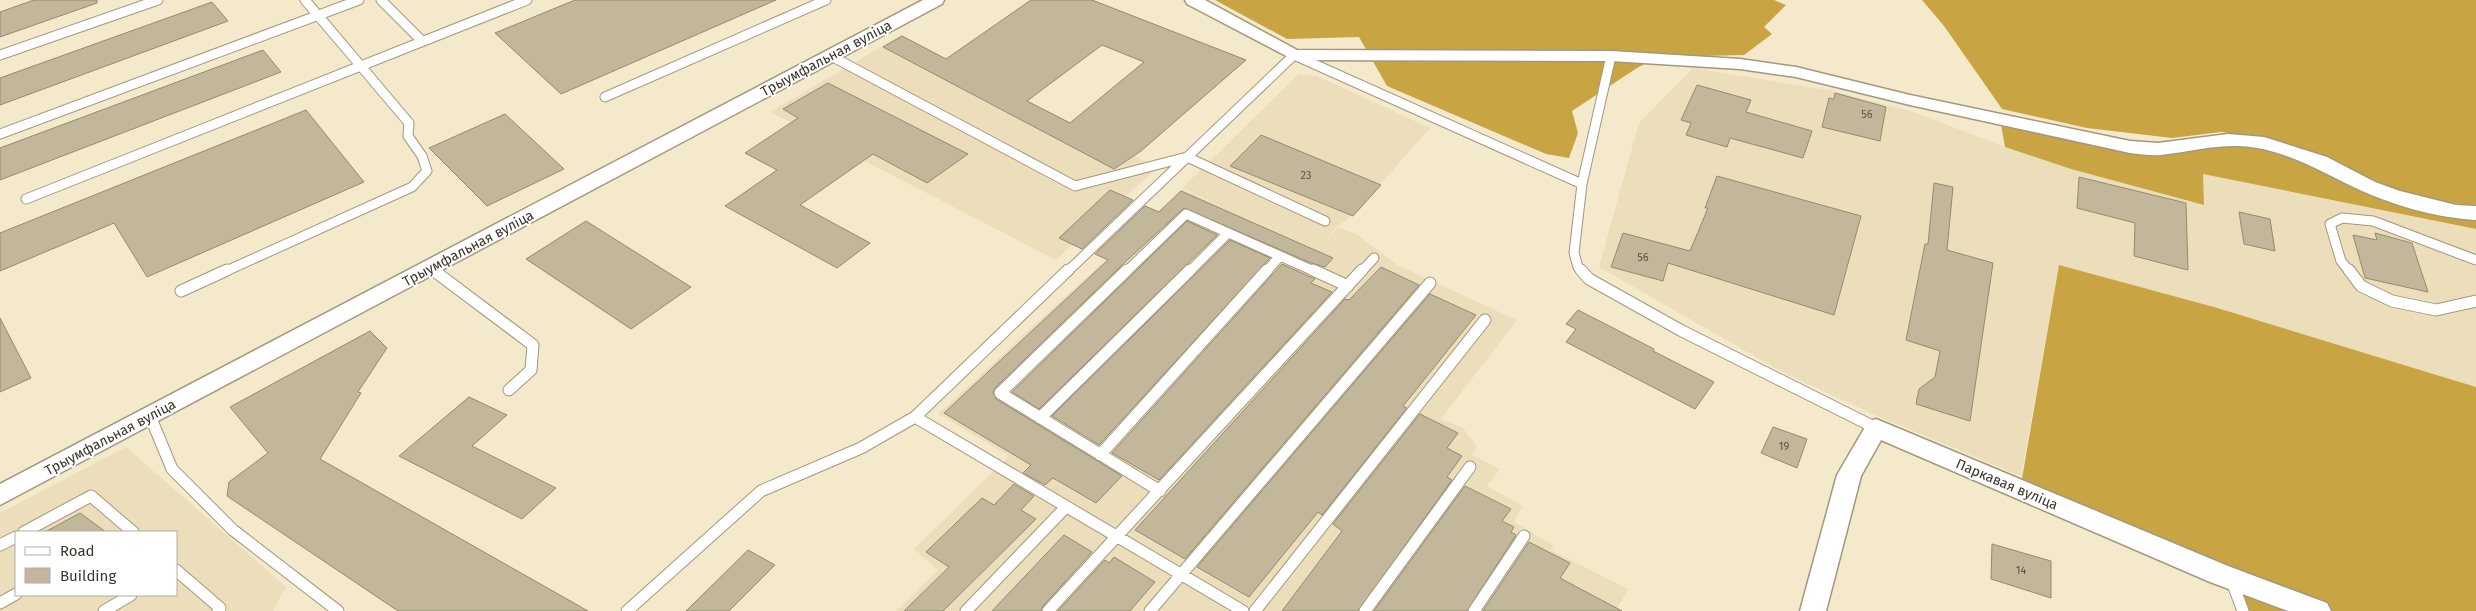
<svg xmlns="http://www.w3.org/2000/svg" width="2476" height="611" viewBox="0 0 2476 611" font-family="'Fira Sans',sans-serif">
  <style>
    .built { fill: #ecdeba; fill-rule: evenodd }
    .forest { fill: #c8a542 }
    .building { fill: #c2b79b; stroke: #948a6f; fill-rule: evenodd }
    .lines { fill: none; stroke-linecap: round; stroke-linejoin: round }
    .service-far1-casing { stroke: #a3987d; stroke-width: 11 }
    .service-casing { stroke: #a3987d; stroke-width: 13 }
    .minor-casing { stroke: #a3987d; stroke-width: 3 }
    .service-far1 { stroke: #fff; stroke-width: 9 }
    .service { stroke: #fff; stroke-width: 11 }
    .minor { fill: #fff; fill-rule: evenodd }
    .labels { text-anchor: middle; stroke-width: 4; stroke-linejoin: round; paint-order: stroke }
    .number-label { font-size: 11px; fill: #5b5646 }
    .street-label { font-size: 14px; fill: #393529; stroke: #fff }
  </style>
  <rect width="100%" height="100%" fill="#f5e9cc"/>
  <!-- built -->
  <path class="built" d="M 901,35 L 1152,165 L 1158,167 L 1056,260 L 770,112 Z
    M 1693,68 L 1833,91 L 1914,112 L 2005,147 L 2071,169 L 2204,205 L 2203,174 L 2476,229 L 2476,387 L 2214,307 L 2059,265 L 2021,476 L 1875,415 L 1784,373 L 1599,267 L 1639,123 Z
    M 1299,74 L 1317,76 L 1430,128 L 1353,215 L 1338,226 L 1321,244 L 1339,227 L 1358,235 L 1397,265 L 1517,320 L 1441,419 L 1463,428 L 1477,447 L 1472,455 L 1500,469 L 1487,486 L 1523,506 L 1514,522 L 1553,545 L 1551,550 L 1628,589 L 1616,611 L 896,611 L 938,570 L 914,549 L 1009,456 L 938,414 L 1182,189 L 1238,214 L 1182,188 Z
    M 126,447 L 286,587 L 273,611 L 0,611 L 0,513 ZM 16,532 L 176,532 L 176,595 L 16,595 Z"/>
  <!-- forest -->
  <path class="forest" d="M 1215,0 L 1774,0 L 1786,5 L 1764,27 L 1772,34 L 1744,55 L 1658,57 L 1637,68 L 1572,111 L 1578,133 L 1569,158 L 1546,154 L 1387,86 L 1359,37 L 1287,39 Z
    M 1922,0 L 2476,0 L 2476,205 L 2432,202 L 2388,189 L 2267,138 L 2221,132 L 2172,138 L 2087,128 L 2002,109 L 1944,26 Z
    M 2000,119 L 2130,147 L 2264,143 L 2368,186 L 2476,213 L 2476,229 L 2203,174 L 2204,205 L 2071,169 L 2005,147 Z
    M 2059,265 L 2214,307 L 2476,387 L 2476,611 L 2243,611 L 2231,578 L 2020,490 Z"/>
  <!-- building -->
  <path class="building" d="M 34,0 L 97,0 L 97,3 L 0,37 L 0,12 Z
    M 575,0 L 776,0 L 561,94 L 495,33 Z
    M 1031,0 L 1092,0 L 1246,60 L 1141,151 L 1114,169 L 883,47 L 902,36 L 946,59 ZM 1102,45 L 1144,62 L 1070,123 L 1027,101 Z
    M 212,2 L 228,21 L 0,105 L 0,78 Z
    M 263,50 L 281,72 L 0,180 L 0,148 Z
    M 828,83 L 968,154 L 927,183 L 873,154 L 800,205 L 870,243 L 837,268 L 725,206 L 777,170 L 745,153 L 798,118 L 783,109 Z
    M 1697,85 L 1751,100 L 1746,112 L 1812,131 L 1803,158 L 1730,138 L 1727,147 L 1686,135 L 1691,123 L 1681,120 Z
    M 1835,93 L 1886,107 L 1880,141 L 1822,127 L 1829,98 L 1834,99 Z
    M 306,110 L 364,182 L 147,277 L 114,223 L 0,271 L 0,233 Z
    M 505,114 L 564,169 L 487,206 L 429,148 Z
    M 1261,135 L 1381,185 L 1353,216 L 1230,166 Z
    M 1717,176 L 1861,216 L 1834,315 L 1668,263 L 1663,281 L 1611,267 L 1623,233 L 1690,251 L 1708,208 L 1705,208 Z
    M 2079,177 L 2186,203 L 2188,270 L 2134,256 L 2135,223 L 2077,208 Z
    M 1934,183 L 1953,187 L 1947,250 L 1993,263 L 1970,421 L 1916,404 L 1919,389 L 1935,377 L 1940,351 L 1906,340 L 1925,244 L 1928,244 Z
    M 1110,190 L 1133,200 L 1082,249 L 1059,238 Z
    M 1181,191 L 1333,258 L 1325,267 L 1311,263 L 1184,208 L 1122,265 L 995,388 L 993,392 L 996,399 L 1122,476 L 1096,503 L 1053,478 L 1045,485 L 1023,473 L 1031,465 L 944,413 L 1108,260 L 1095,254 L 1145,206 L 1159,212 Z
    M 2239,212 L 2270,219 L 2275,251 L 2244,244 Z
    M 586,221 L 691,287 L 631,329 L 526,259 Z
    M 1187,221 L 1217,235 L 1039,409 L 1012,392 Z
    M 2375,233 L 2412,243 L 2428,292 L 2365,278 L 2353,235 L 2377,240 Z
    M 1230,240 L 1270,258 L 1099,445 L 1052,416 Z
    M 1282,264 L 1315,279 L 1311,283 L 1332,292 L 1159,480 L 1112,453 Z
    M 1381,267 L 1419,285 L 1185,559 L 1135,530 L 1345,299 L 1349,300 Z
    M 1430,294 L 1476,315 L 1403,406 L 1407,408 L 1322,515 L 1318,512 L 1249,597 L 1197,567 Z
    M 1578,310 L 1654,349 L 1653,351 L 1714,382 L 1695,409 L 1566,342 L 1576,329 L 1566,324 Z
    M 0,318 L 31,378 L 0,392 Z
    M 370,331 L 387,348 L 358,392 L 361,393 L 320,459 L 588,611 L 398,611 L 227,496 L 229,482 L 268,453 L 230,407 Z
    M 469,397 L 507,415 L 472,446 L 556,488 L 522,519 L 399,456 Z
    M 1420,414 L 1458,433 L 1447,448 L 1462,456 L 1447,477 L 1452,480 L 1358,611 L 1282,611 L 1342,531 L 1333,524 Z
    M 1773,427 L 1807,439 L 1797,468 L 1761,453 Z
    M 1014,484 L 1034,496 L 1021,510 L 1036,519 L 943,611 L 904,611 L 949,567 L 926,552 L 982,498 L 994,505 Z
    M 1465,486 L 1511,509 L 1502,521 L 1514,527 L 1511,532 L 1516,535 L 1467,611 L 1374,611 Z
    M 80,513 L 106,532 L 45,532 Z
    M 1064,535 L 1092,552 L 1043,606 L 1041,611 L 992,611 Z
    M 1529,542 L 1570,563 L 1560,578 L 1622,611 L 1483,611 Z
    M 1992,544 L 2051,561 L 2051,598 L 1991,579 Z
    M 748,550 L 775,565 L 729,611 L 686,611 Z
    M 1114,557 L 1155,582 L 1130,611 L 1058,611 L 1105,560 L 1109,563 Z"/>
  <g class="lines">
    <!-- service-far1 casing -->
    <g class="service-far1-casing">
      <path id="service-far1" d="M 381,0 L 422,41
        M 0,55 L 158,0
        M 831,56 L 1075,186 L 1187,157 L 1325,221
        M 605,97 L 826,0
        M 0,134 L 359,0
        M 26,199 L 527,0
        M 430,268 L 435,272
        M 224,272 L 412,187 L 427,171 L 422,156 L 408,136 L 409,123 L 305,0
        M 1067,272 L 1294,55 L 1582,184
        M 1126,272 L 1186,214 L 1316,272
        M 1189,272 L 1228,233
        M 1266,272 L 1280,256
        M 1361,272 L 1374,258
        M 1582,272 L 1578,267 L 1574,253 L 1582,184 L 1611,56
        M 2350,272 L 2341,261 L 2330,224 L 2342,218 L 2373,221 L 2476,260"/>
    </g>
    <!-- service casing -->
    <g class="service-casing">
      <path id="service" d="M 433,270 L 533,345 L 531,370 L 509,390
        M 1127,270 L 1000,393 L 1160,491
        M 1313,270 L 1348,286
        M 1581,270 L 1589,279 L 1682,331 L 1876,428
        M 2349,270 L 2361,286 L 2392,301 L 2436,310 L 2476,301
        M 181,291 L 227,270
        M 150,416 L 172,469 L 233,530 L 338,611
        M 915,417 L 1243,611
        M 1040,418 L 1190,270
        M 1100,455 L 1267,270
        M 24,532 L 91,496 L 133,532
        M 0,545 L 16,537
        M 176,570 L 220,608 L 218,611
        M 2231,579 L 2243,611
        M 0,603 L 16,594
        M 104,611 L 131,595
        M 627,611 L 761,491 L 861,448 L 915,417 L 1068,270
        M 966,611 L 1066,507
        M 1048,611 L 1362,270
        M 1150,611 L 1430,283
        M 1255,611 L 1485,320
        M 1365,611 L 1470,467
        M 1474,611 L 1524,536"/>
    </g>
    <!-- minor casing -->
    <g class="minor-casing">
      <path id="minor" d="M 923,0 L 944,0 L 942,4 L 0,505 L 0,484 Z
        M 1185,0 L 1205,0 L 1297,50 L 1611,51 L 1740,59 L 1796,67 L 1910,95 L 2130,141 L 2158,143 L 2228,134 L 2264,137 L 2327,157 L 2375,182 L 2400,191 L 2456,205 L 2476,206 L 2476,220 C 2438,218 2396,206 2362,191 C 2327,175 2301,158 2263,149 C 2229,141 2194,151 2161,155 C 2151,156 2140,154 2130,153 L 1910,105 L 1796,77 L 1740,69 L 1611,61 L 1294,60 L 1187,4 Z
        M 1876,419 L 2228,566 L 2327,603 L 2331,611 L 2288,611 L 2210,582 L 1881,440 L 1861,476 L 1826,611 L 1800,611 L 1837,475 L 1868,422 Z"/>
    </g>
    <!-- service-far1 -->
    <use href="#service-far1" class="service-far1"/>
    <!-- service -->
    <use href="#service" class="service"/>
    <!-- minor -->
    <use href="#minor" class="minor"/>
  </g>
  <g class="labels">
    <!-- number labels -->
    <g class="number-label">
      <text x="1867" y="118">56</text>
      <text x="1306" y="179">23</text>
      <text x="1643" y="261">56</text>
      <text x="1784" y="450">19</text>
      <text x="2021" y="574">14</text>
    </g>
    <!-- street labels -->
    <g class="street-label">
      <text transform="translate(826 58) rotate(-28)" y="5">Трыумфальная вуліца</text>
      <text transform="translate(468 248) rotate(-28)" y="5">Трыумфальная вуліца</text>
      <text transform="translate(110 437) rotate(-28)" y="5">Трыумфальная вуліца</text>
      <text transform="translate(2007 484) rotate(23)" y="5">Паркавая вуліца</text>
    </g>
  </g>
  <!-- legend -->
  <rect x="15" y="531" width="162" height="65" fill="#ffffff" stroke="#b0aea9"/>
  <rect x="25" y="547" width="25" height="8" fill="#ffffff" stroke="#b0aea9"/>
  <text x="60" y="556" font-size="15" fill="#393529">Road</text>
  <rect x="25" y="568" width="25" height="15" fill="#c2b79b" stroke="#b0aea9"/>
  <text x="60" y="581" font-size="15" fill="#393529">Building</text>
</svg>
